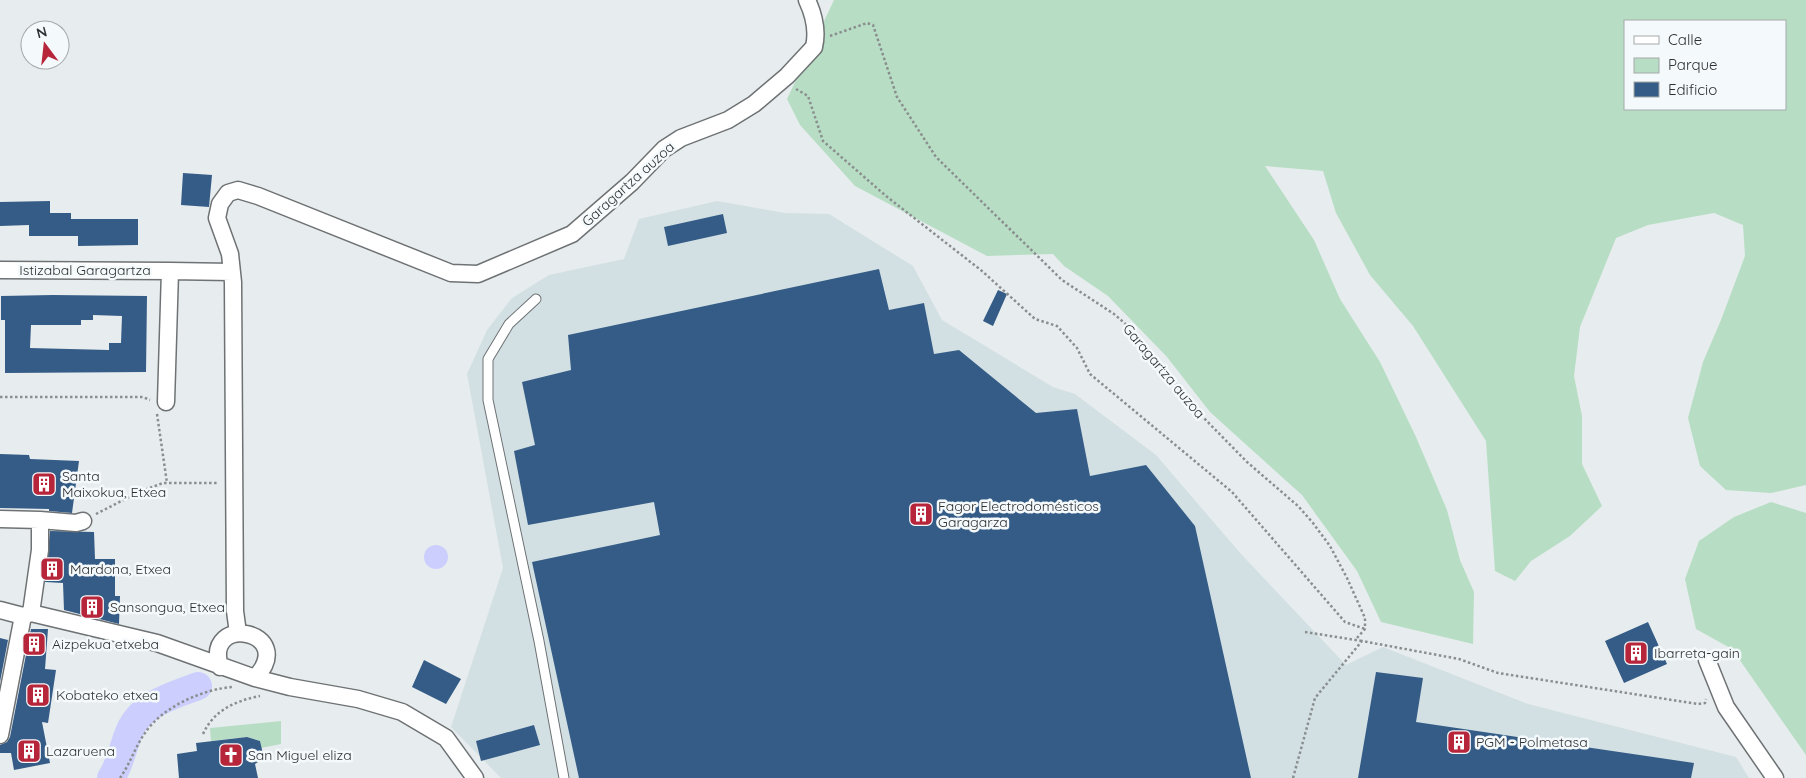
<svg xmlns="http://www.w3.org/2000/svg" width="1806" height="778" viewBox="0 0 1806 778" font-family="Quicksand,sans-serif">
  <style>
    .built { fill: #d2e0e4 }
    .green { fill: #b7dec4; fill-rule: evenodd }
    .water { fill: #cccefe }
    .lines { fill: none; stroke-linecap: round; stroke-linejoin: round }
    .river { stroke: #cccefe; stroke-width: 28 }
    .building { fill: #355c86; fill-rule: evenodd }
    .lane-casing { stroke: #6e7274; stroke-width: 11 }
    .street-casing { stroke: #6e7274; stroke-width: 19 }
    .path { stroke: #8a8e8f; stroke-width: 2.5; stroke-dasharray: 2.5 2.5; stroke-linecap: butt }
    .lane { stroke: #fff; stroke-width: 9 }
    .street { stroke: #fff; stroke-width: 16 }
    .labels { text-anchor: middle; stroke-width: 5; stroke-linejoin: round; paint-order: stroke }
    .street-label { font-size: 14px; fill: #2e3031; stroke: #f4f9fb }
    .poi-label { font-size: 14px; fill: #2e3031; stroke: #f4f9fb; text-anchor: start }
  </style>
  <rect width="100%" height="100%" fill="#e7ecee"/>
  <!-- built -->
  <path class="built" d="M 717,201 L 785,213 L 829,214 L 913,266 L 942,320 L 1053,387 L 1075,394 L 1156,455 L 1241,554 L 1346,665 L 1383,647 L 1528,704 L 1736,757 L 1749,778 L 501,778 L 451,727 L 503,568 L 467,374 L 487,330 L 512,298 L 549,275 L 624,259 L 639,219 Z"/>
  <!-- green -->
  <path class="green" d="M 834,0 L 1806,0 L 1806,485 L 1771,493 L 1726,490 L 1700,466 L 1688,418 L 1703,362 L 1721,320 L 1745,256 L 1743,225 L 1714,213 L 1648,225 L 1616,238 L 1580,327 L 1574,376 L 1582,416 L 1582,464 L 1602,506 L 1570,536 L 1531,561 L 1515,581 L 1495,571 L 1486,441 L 1413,326 L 1370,275 L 1336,213 L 1323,171 L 1265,166 L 1314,240 L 1340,299 L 1380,362 L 1416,437 L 1447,510 L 1460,560 L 1474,592 L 1473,644 L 1381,622 L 1357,571 L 1302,495 L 1210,412 L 1167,357 L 1108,296 L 1064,266 L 1053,254 L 987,256 L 855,186 L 800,125 L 787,99 ZM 1625,21 L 1785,21 L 1785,109 L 1625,109 Z
    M 1771,502 L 1806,513 L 1806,755 L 1732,649 L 1696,629 L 1685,579 L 1699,541 L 1734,517 Z
    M 281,721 L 281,744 L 261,748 L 260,741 L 247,737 L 211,741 L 210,728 Z"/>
  <!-- water -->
  <path class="water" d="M424 557a12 12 0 1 1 24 0a12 12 0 1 1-24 0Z"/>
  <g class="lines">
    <!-- river -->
    <path class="river" d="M 111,778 C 120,765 122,750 128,735 C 139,704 170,697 198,686"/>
  </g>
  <!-- building -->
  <path class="building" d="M 183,173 L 212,175 L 209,207 L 181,205 Z
    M 50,201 L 50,213 L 71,213 L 71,219 L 138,219 L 138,245 L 78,246 L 78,236 L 29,236 L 29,225 L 0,226 L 0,202 Z
    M 723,214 L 727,233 L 668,246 L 664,227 Z
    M 879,269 L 889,310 L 924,303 L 934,354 L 959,350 L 1036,413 L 1077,409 L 1090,476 L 1146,465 L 1195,526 L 1251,778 L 579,778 L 532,562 L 660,535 L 654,502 L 528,525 L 514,451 L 535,445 L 522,382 L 571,370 L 568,335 Z
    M 998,290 L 1007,294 L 993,326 L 983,321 Z
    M 53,295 L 147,296 L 146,372 L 5,373 L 5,320 L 1,320 L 1,296 ZM 93,315 L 122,316 L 121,343 L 109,343 L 109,350 L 30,348 L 31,325 L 81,325 L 81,320 L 93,320 Z
    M 0,454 L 29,455 L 30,459 L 79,461 L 72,513 L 49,511 L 49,509 L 0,508 Z
    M 50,531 L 94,532 L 95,559 L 115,559 L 115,596 L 120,596 L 119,624 L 64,610 L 63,583 L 45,582 Z
    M 1648,622 L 1667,664 L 1624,683 L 1605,641 Z
    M 31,629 L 48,629 L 45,669 L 56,670 L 48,723 L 42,722 L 50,763 L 14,770 L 11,753 L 0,753 L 0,745 L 7,742 L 10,737 Z
    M 0,638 L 8,640 L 0,682 Z
    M 424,660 L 461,679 L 446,704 L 412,687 Z
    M 1376,672 L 1423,678 L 1416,722 L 1694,763 L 1691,778 L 1358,778 Z
    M 534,725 L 540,745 L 481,761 L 476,741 Z
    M 247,737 L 260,741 L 264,758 L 255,764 L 258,778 L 179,778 L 177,754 L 197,751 L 196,743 Z"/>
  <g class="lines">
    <!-- lane casing -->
    <g class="lane-casing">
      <path id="lane" d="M 536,299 L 509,324 L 488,359 L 488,400 L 539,641 L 564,778"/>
    </g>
    <!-- street casing -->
    <g class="street-casing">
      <path id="street" d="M 0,270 L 170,271
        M 166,402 L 170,271 L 232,272
        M 0,519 L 40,520 L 40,550 L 31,613
        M 40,520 L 76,523 L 83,521
        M 0,610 L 23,616 L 31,613 L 157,643 L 255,678 L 290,687 L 358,699 L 402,712 L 446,738 L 475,778
        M 238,633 L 235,611 L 233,282 L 230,254 L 217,218 L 220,204 L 228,193 L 238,190 L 258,196 L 451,273 L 478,274 L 572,234 L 632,182 L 664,149 L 681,138 L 728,120 L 754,104 L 787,76 L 814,47 C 818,30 814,15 807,0
        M 1707,660 L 1726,707 L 1775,778
        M 220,667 C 203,612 299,631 255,678
        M 0,735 L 23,616"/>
    </g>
    <!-- path -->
    <path class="path" d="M 830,36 L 867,23 L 873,25 L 897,97 L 936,157 L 1062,280 L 1114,314 L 1135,332 L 1194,408 L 1247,462 L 1298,506 L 1313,523 L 1330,546 L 1347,578 L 1365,618 L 1365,629 L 1357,638
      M 796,89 L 808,96 L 823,141 L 886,196 L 982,271 L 1035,319 L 1057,326 L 1077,348 L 1090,374 L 1232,492 L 1345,622 L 1365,629
      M 0,397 L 143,397 L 150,400
      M 157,414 L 167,483
      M 96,514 L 139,492 L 163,483 L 218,483
      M 1305,632 L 1362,641
      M 203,734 C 214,710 235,701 260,696
      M 120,778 C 130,764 135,747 145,733 C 162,707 203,689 233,687
      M 1293,778 L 1315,698 L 1362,641 L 1459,659 L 1498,673 L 1698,704 L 1705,703 L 1706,699"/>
    <!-- lane -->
    <use href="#lane" class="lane"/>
    <!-- street -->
    <use href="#street" class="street"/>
  </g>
  <!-- icons -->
  <defs>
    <g id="building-square" transform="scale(1.25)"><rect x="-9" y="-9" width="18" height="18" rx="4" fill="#b7253b" stroke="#f4f9fb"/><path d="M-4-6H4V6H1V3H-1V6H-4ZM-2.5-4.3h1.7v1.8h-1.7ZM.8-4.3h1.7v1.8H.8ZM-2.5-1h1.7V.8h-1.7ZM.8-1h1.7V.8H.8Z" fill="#fff"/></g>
    <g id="church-square" transform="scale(1.25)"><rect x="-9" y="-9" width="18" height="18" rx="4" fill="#b7253b" stroke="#f4f9fb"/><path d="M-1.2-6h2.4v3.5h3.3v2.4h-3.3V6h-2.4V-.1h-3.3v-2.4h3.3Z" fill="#fff"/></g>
  </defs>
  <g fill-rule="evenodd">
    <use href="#building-square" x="44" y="484"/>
    <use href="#building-square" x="921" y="514"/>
    <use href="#building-square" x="52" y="569"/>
    <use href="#building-square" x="92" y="607"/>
    <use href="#building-square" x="34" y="644"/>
    <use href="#building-square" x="1636" y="653"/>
    <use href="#building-square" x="38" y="695"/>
    <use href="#building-square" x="1459" y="742"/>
    <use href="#building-square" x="29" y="751"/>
    <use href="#church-square" x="231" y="755"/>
  </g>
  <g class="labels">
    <!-- street labels -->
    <g class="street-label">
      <text transform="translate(628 184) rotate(-42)" y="5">Garagartza auzoa</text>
      <text x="85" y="275">Istizabal Garagartza</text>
      <text transform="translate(1164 371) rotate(50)" y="5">Garagartza auzoa</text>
    </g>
    <!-- poi labels -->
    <g class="poi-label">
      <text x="62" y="481">Santa<tspan x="62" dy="16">Maixokua, Etxea</tspan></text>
      <text x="938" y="511">Fagor Electrodomésticos<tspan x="938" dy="16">Garagarza</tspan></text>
      <text x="70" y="574">Mardona, Etxea</text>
      <text x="110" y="612">Sansongua, Etxea</text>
      <text x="52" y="649">Aizpekua etxeba</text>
      <text x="1654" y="658">Ibarreta-gain</text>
      <text x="56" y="700">Kobateko etxea</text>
      <text x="1476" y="747">PGM - Polmetasa</text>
      <text x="46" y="756">Lazaruena</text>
      <text x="248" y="760">San Miguel eliza</text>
    </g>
  </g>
  <!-- legend -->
  <rect x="1624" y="20" width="162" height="90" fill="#f4f9fb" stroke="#a5a9aa"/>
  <rect x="1634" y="36" width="25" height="8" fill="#ffffff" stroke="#a5a9aa"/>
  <text x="1668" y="45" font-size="15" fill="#2e3031">Calle</text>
  <rect x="1634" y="58" width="25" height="15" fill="#b7dec4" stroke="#a5a9aa"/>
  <text x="1668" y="70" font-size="15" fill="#2e3031">Parque</text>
  <rect x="1634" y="82" width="25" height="15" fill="#355c86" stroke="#a5a9aa"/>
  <text x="1668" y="95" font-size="15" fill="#2e3031">Edificio</text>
  <!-- north arrow -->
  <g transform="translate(45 45) rotate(345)"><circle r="24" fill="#f4f9fb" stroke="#a5a9aa"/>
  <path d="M0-4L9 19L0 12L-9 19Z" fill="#b7253b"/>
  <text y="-8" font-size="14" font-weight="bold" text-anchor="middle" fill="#2e3031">N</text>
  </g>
</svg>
